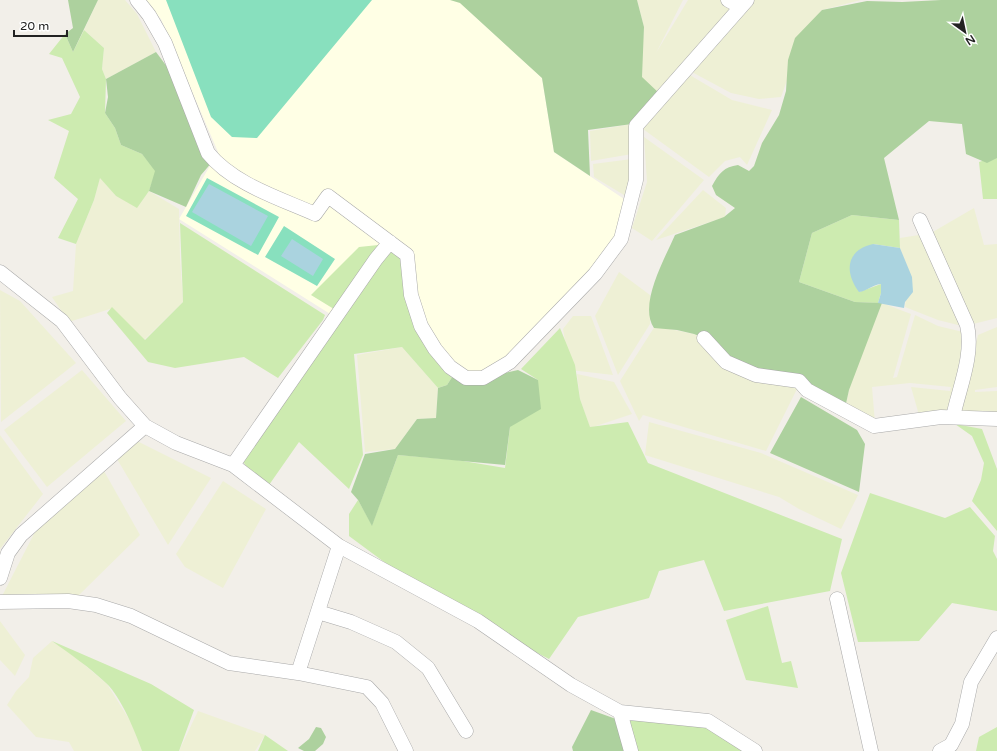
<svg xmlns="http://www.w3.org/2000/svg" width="997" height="751" viewBox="0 0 997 751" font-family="'Varela Round',sans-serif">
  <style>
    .education { fill: #ffffe5 }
    .farmland { fill: #eef0d5 }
    .grass { fill: #cdebb0 }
    .forest { fill: #add19e }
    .pitch { fill: #88e0be }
    .water { fill: #aad3df }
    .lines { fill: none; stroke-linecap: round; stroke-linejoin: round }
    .minor-casing { stroke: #a9a9a9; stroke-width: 15 }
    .minor { stroke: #fff; stroke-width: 14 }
  </style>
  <rect width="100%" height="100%" fill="#f2efe9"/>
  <!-- education -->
  <path class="education" d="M 144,0 L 457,0 L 542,78 L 554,152 L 627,201 L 621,239 L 595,274 L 483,378 L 462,375 L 435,349 L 335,317 L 179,219 L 218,152 L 161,19 Z"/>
  <!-- farmland -->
  <path class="farmland" d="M 98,0 L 125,0 L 137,14 L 156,52 L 106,79 L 102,69 L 104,48 L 84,30 Z
    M 637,0 L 683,0 L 656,53 L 688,0 L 728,0 L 737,4 L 660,94 L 640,78 L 644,27 Z
    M 753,0 L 861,0 L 822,10 L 790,72 L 781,97 L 759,99 L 731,93 L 690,71 Z
    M 688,74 L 732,100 L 772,110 L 747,165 L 740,157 L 725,161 L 709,177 L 643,129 Z
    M 632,124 L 632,154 L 591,161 L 590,131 Z
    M 644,137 L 704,180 L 652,241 L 632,228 L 647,182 Z
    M 632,159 L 629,198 L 594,177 L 593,164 Z
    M 100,177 L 116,196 L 137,207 L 149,191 L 179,209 L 180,257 L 183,302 L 144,340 L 110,309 L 69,322 L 52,297 L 73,291 L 76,244 L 94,200 Z
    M 703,190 L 726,208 L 725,217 L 656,240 Z
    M 974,208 L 984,245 L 997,244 L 997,318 L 973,324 L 931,233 Z
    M 919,235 L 962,326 L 938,320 L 905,307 L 908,268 L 900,248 L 900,238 Z
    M 619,272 L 650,295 L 650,324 L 618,375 L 595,316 Z
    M 0,290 L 20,301 L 76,363 L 1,422 Z
    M 882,303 L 911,314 L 893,378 L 897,377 L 915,315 L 938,326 L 963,332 L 964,350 L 951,414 L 919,415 L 911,387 L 950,391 L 951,387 L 910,383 L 872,387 L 875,423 L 845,408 L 851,381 Z
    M 573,316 L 591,316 L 613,375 L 570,370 L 563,329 Z
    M 655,326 L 694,334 L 801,381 L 766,451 L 643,415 L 639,421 L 620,381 Z
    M 997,327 L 997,387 L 975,390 L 975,392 L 997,391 L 997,415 L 959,414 L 978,335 Z
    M 402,347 L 438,388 L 436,418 L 417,419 L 395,449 L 365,452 L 357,355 Z
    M 82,370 L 126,421 L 47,487 L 4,430 Z
    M 577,374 L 614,382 L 632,414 L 590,428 L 580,399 Z
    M 649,422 L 761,453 L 858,495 L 841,529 L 799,509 L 779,497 L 645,455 Z
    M 0,435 L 43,494 L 0,549 Z
    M 135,440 L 211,478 L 168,545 L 117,459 Z
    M 104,471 L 140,535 L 78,596 L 1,598 L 37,528 Z
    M 223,481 L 266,509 L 223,588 L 185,567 L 176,554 Z
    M 0,621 L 25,655 L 15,676 L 0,660 Z
    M 52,641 L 74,656 L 107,684 L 132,724 L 142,751 L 74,751 L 69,742 L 36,737 L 7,705 L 16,691 L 29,677 L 33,658 Z
    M 198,711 L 265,735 L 255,751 L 179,751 Z"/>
  <!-- grass -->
  <path class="grass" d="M 84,30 L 104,48 L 102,69 L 106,79 L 105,113 L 115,128 L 121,145 L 142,154 L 156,171 L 149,191 L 137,208 L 116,196 L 100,178 L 94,200 L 76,244 L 58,238 L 78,199 L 54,178 L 69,131 L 48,120 L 71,114 L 80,97 L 62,58 L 49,54 L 65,34 L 73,52 Z
    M 997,156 L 997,199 L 983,199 L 979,162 Z
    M 852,215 L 899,220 L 900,248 L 873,244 L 859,292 L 881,284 L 881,293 L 878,303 L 855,302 L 799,282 L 812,233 Z
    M 180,223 L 325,315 L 323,320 L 278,378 L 244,357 L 175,368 L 148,362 L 107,313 L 112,307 L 145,340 L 183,302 Z
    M 388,244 L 408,262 L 421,338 L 456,371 L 447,385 L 438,388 L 402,347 L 354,354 L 363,455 L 349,489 L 299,442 L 269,485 L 251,473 L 242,460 L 342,314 L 311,295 L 359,247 Z
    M 560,328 L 575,365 L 580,399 L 590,427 L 628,422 L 648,463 L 842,539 L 830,591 L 724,611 L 704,560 L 659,571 L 649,598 L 578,617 L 549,659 L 487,627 L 426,593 L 349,536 L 349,514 L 358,500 L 372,525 L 398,455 L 457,460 L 505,468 L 510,427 L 538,380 L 521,369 Z
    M 955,424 L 982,429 L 997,469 L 997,531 L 972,501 L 981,480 L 984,463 L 972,436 Z
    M 870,493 L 945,518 L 970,507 L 995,536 L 993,551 L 997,559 L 997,611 L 952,603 L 919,641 L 858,642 L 841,573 Z
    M 768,606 L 782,663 L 791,661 L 798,688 L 746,680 L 726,620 Z
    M 52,641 L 151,684 L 194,710 L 179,751 L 142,751 C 135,731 121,697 106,683 C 89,667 70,654 52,641 Z
    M 626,720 L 707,722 L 750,751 L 636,751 Z
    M 997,727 L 997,751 L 976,751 L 979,737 Z
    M 265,735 L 288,751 L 258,751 Z"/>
  <!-- forest -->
  <path class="forest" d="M 68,0 L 98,0 L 73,52 L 65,34 L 73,28 Z
    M 450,0 L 637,0 L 644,27 L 642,77 L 660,94 L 632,124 L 588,130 L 590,176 L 554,152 L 542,78 L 460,3 Z
    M 941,0 L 997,0 L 997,158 L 987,163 L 966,154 L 962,124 L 929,121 L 884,158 L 899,220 L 852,215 L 812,233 L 799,282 L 855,302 L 882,303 L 849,390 L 845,408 L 828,396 L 748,371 L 704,338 L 694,334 L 677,330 L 654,328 C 638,305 665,258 675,235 L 724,217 L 735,208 L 716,195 L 712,186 C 719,173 724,167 738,165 L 749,171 L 754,166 L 762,143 L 779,115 L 786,91 L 788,60 L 795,38 L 822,10 L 867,1 L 902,2 Z
    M 156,52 L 168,68 L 213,161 L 201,175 L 186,207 L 149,191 L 155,171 L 142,154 L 121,145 L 115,128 L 105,113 L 108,97 L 106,79 Z
    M 518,370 L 538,380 L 541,409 L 510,427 L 505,465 L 398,455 L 372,526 L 358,500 L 351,492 L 365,454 L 395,449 L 417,419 L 436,418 L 438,388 L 447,385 L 456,371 L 483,378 Z
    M 801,397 L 857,430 L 865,444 L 859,492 L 770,453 Z
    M 591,710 L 616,719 L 628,751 L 573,751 L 572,747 Z
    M 316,727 L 321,728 L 326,737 L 323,744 L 315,751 L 304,751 L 298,748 L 309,739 Z"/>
  <!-- pitch -->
  <path class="pitch" d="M 166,0 L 372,0 L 257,138 L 232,137 L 211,117 Z
    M 207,178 L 279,217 L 258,255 L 186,216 Z
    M 284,226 L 335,259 L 317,286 L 265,257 Z"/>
  <!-- water -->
  <path class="water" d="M 209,184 L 268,216 L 251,246 L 192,212 Z
    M 292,239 L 323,259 L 313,276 L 281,256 Z
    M 873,244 L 900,248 L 912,277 L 913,292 L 905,302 L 904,308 L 878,303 L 881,293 L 881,284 C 872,285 867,291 859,292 C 844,272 846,250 873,244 Z"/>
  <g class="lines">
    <!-- minor casing -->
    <g class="minor-casing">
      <path id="minor" d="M 137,0 L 149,15 L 165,43 L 208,153 C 233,184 279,198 315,214 L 328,196 L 407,255 L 411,295 L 421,326 L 435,349 L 450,367 L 466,378 L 483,378 L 510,362 L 595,274 L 621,239 L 636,180 L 636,126 L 747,0
        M 728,0 L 741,7
        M 920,220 L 967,325 C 974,355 959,388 953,417
        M 0,272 L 62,321 L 120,398 L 145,426 L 176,443 L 233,465 L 339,546 L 478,621 L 571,685 L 620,712 L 708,721 L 755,751
        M 704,338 L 726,362 L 756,375 L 799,381 L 807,390 L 874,426 L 941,417 L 997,419
        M 233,465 L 376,259 L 390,242
        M 0,578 L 8,553 L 21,535 L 145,426
        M 837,599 L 871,751
        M 0,602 L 68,601 L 96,605 L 131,616 L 229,663 L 298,673 L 367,687 L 382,703 L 406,751
        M 318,612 L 351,622 L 396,642 L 428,668 L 466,731
        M 298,673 L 339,546
        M 620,712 L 631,751
        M 940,751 L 951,745 L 962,724 L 971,682 L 997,638"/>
    </g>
    <!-- minor -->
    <use href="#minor" class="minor"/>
  </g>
  <!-- north arrow -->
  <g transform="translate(965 32) rotate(147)" stroke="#ffffff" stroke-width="3" paint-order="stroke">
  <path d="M0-3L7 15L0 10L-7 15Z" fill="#222222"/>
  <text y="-6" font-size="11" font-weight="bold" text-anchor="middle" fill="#222222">N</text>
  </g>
  <!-- scale -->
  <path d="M14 30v6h53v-6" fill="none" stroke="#222222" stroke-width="2"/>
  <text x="20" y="30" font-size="12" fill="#222222" stroke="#ffffff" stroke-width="3" paint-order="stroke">20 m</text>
</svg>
